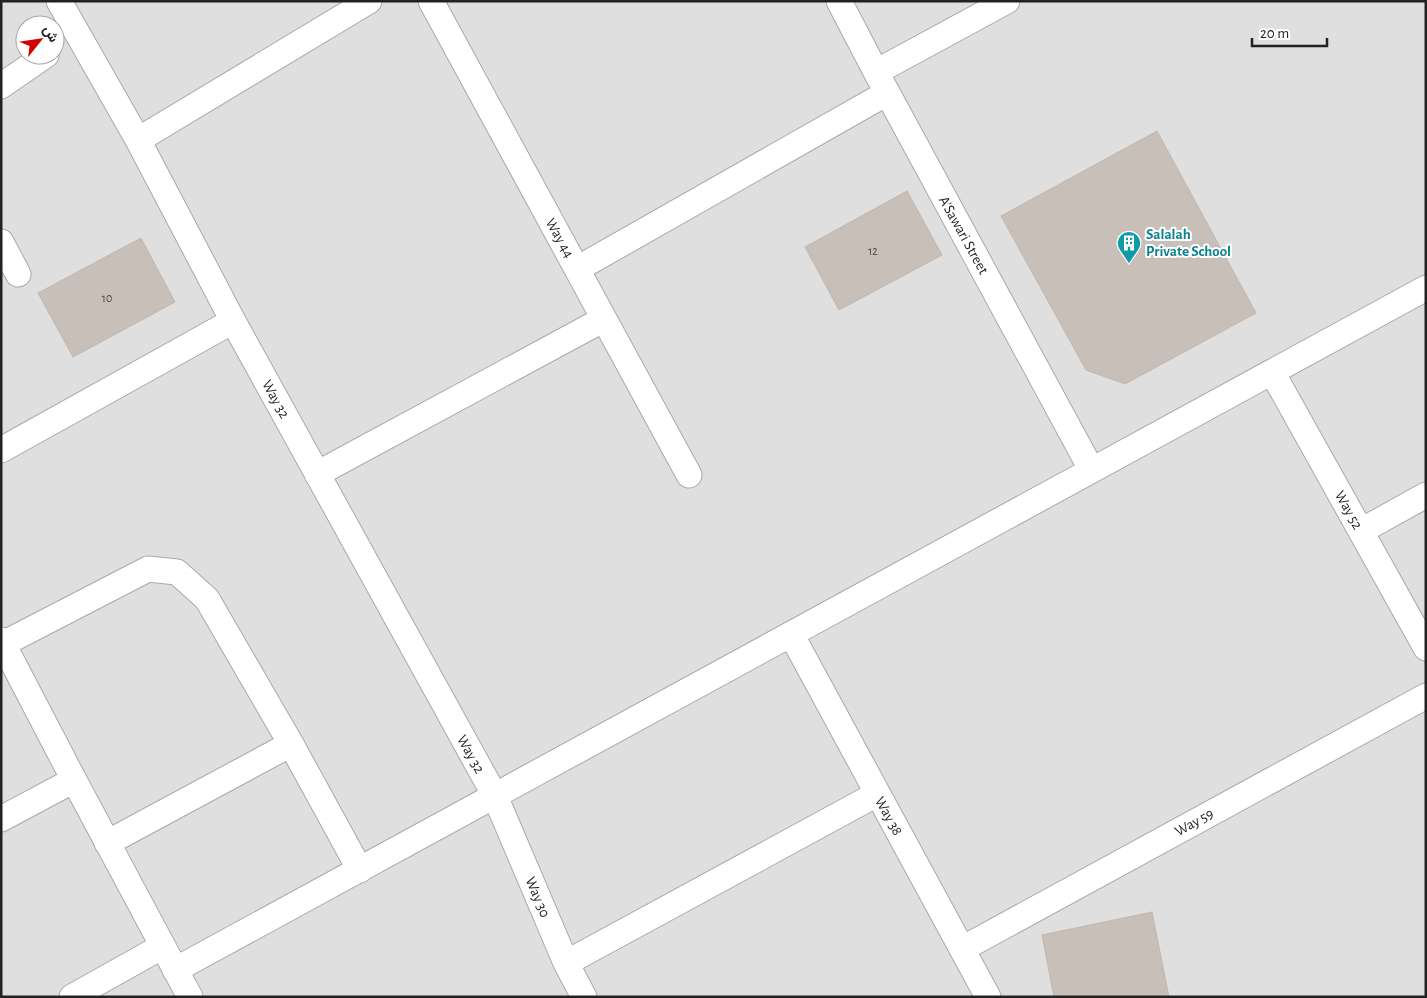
<svg xmlns="http://www.w3.org/2000/svg" width="1427" height="998" viewBox="0 0 1427 998" font-family="'Alegreya Sans',Vazirmatn,sans-serif">
  <style>
    .residential { fill: #e0dfdf; fill-rule: evenodd }
    .building { fill: #c7bfb8; stroke: #c4b6ab }
    .lines { fill: none; stroke-linecap: round; stroke-linejoin: round }
    .minor-casing { stroke: #a9a9a9; stroke-width: 27 }
    .minor { stroke: #fff; stroke-width: 25 }
    .labels { text-anchor: middle; stroke-width: 4; stroke-linejoin: round; paint-order: stroke }
    .number-label { font-size: 12px; fill: #4b4948 }
    .culture-label { font-size: 15px; font-weight: bold; fill: #0d838f; stroke: #fff; text-anchor: start }
    .street-label { font-size: 15px; fill: #222; stroke: #fff }
  </style>
  <rect width="100%" height="100%" fill="#f2efe9"/>
  <!-- residential -->
  <path class="residential" d="M 1,1 L 1426,1 L 1426,997 L 1,997 ZM 25,25 L 55,25 L 55,55 L 25,55 Z"/>
  <!-- building -->
  <path class="building" d="M 1157,131 L 1256,313 L 1125,384 L 1086,370 L 1001,216 Z
    M 907,191 L 942,255 L 839,310 L 805,247 Z
    M 141,238 L 175,302 L 73,357 L 38,293 Z
    M 1152,912 L 1169,997 L 1054,997 L 1042,935 Z"/>
  <g class="lines">
    <!-- minor casing -->
    <g class="minor-casing">
      <path id="minor" d="M 59,1 L 138,140 L 233,321 L 495,796 L 566,963 L 584,997
        M 431,1 L 689,475
        M 839,1 L 876,72 L 1091,469
        M 876,72 L 1007,1
        M 1,86 L 46,55
        M 138,140 L 369,1
        M 1,242 L 18,274
        M 577,269 L 887,93
        M 1272,372 L 1426,648
        M 1,450 L 233,321
        M 317,474 L 604,319
        M 1361,531 L 1426,495
        M 791,634 L 988,997
        M 1,640 L 74,780 L 190,997
        M 3,644 L 148,569 L 177,572 L 207,599 L 291,744 L 360,870
        M 1,819 L 74,780
        M 107,843 L 291,744
        M 962,949 L 1426,696
        M 566,963 L 877,794
        M 175,970 L 1426,288
        M 72,997 L 163,946"/>
    </g>
    <!-- minor -->
    <use href="#minor" class="minor"/>
  </g>
  <!-- icons -->
  <defs>
    <g id="building-pin" transform="scale(1.25)"><path d="M0 17L-7.5 6A9.5 9.5 0 1 1 7.5 6Z" fill="#0f9aa8" stroke="#fff"/><path d="M-4-6H4V6H1V3H-1V6H-4ZM-2.5-4.3h1.7v1.8h-1.7ZM.8-4.3h1.7v1.8H.8ZM-2.5-1h1.7V.8h-1.7ZM.8-1h1.7V.8H.8Z" fill="#fff"/></g>
  </defs>
  <g fill-rule="evenodd">
    <use href="#building-pin" x="1129" y="243"/>
  </g>
  <g class="labels">
    <!-- number labels -->
    <g class="number-label">
      <text x="873" y="255">12</text>
      <text x="107" y="302">10</text>
    </g>
    <!-- culture labels -->
    <g class="culture-label">
      <text x="1146" y="239">Salalah<tspan x="1146" dy="17">Private School</tspan></text>
    </g>
    <!-- street labels -->
    <g class="street-label">
      <text transform="translate(964 235) rotate(61)" y="5">A'Sawari Street</text>
      <text transform="translate(560 238) rotate(61)" y="5">Way 44</text>
      <text transform="translate(276 399) rotate(61)" y="5">Way 32</text>
      <text transform="translate(1349 510) rotate(61)" y="5">Way 52</text>
      <text transform="translate(471 754) rotate(61)" y="5">Way 32</text>
      <text transform="translate(889 816) rotate(61)" y="5">Way 38</text>
      <text transform="translate(1194 822) rotate(-29)" y="5">Way 59</text>
      <text transform="translate(538 897) rotate(67)" y="5">Way 30</text>
    </g>
  </g>
  <!-- border -->
  <rect width="1427" height="998" fill="none" stroke="#222222" stroke-width="5"/>
  <!-- north arrow -->
  <g transform="translate(40 40) rotate(60)"><circle r="24" fill="#ffffff" stroke="#a7a7a7"/>
  <path d="M0-4L9 19L0 12L-9 19Z" fill="#d40000"/>
  <text y="-8" font-size="14" font-weight="bold" text-anchor="middle" fill="#222222">ش</text>
  </g>
  <!-- scale -->
  <path d="M1252 38v8h75v-8" fill="none" stroke="#222222" stroke-width="2.5"/>
  <text x="1260" y="38" font-size="15" fill="#222222" stroke="#ffffff" stroke-width="4" paint-order="stroke">20 m</text>
</svg>
